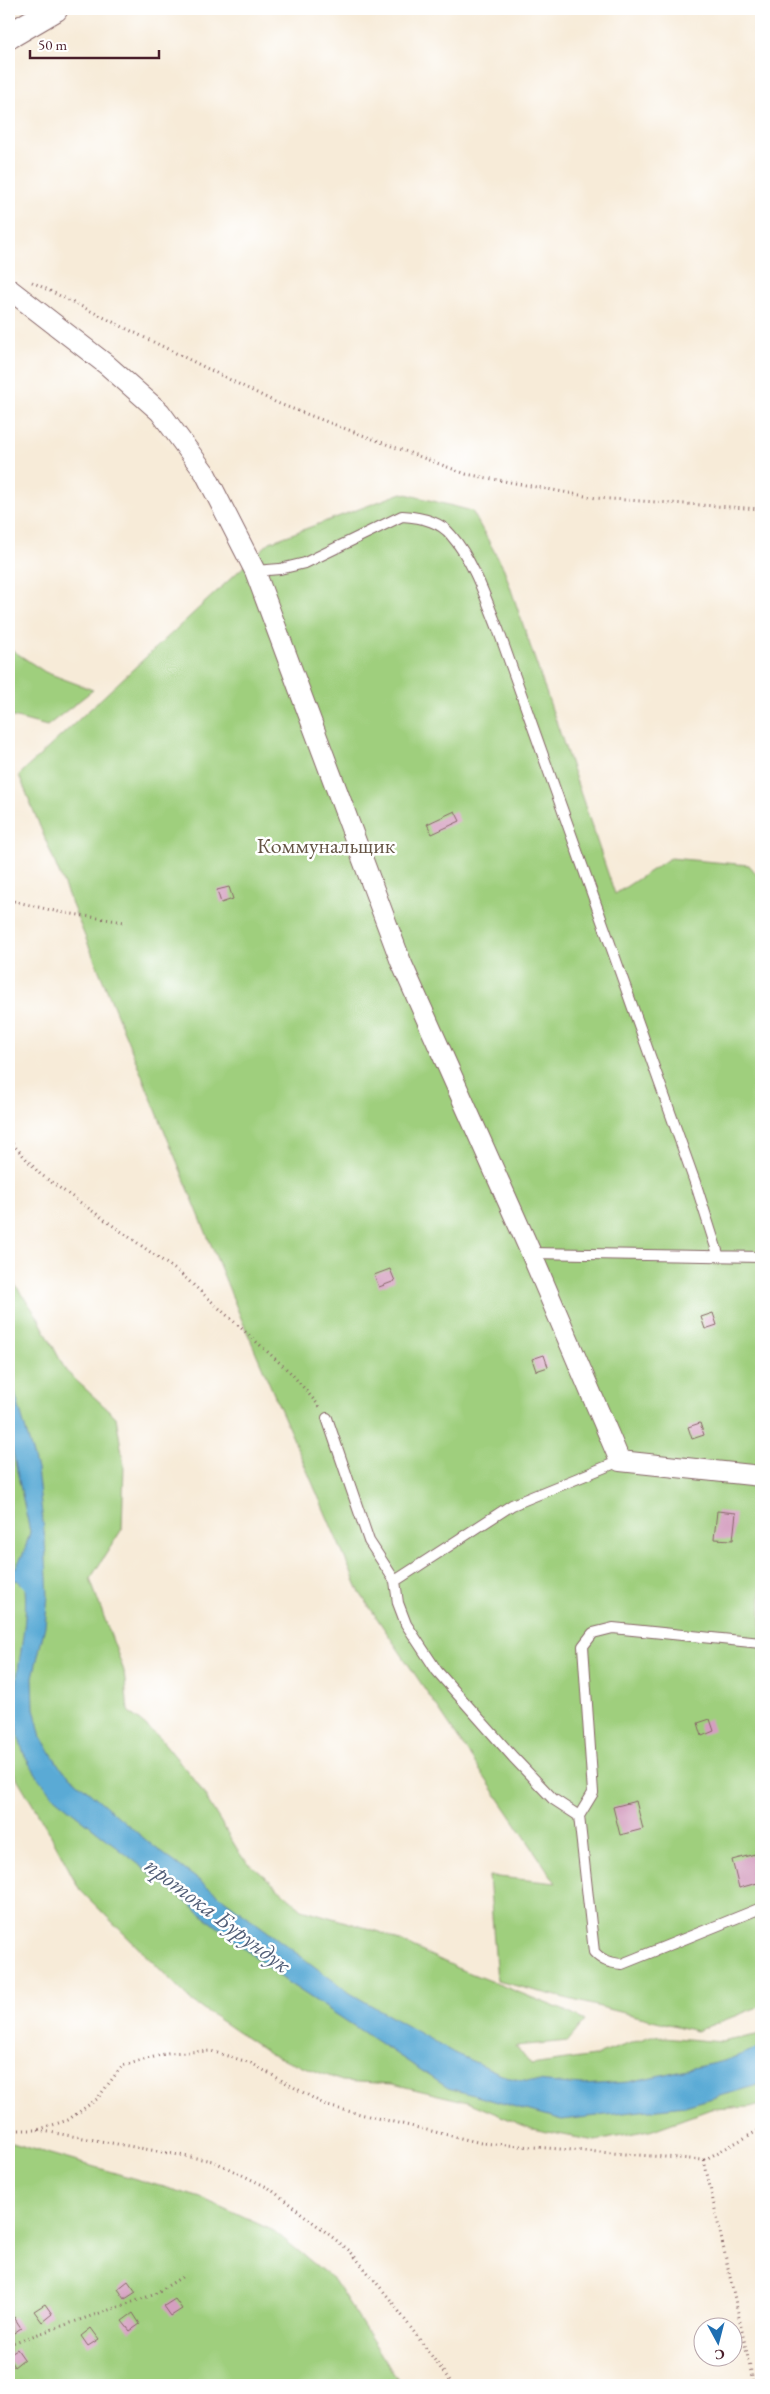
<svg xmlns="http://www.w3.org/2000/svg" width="770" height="2394" viewBox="0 0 770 2394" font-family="'EB Garamond',serif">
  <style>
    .green { fill: #9fcf7d; stroke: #747754 }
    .water { fill: #5aaad5; stroke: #526480 }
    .building { fill: #d49fc0 }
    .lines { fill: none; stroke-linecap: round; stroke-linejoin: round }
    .service-casing { stroke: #876668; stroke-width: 12 }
    .minor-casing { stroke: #876668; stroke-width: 22 }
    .tertiary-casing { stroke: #876668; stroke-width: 27 }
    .path { stroke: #876668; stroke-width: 3; stroke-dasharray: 1 4; stroke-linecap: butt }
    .service { stroke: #fff; stroke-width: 10 }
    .minor { stroke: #fff; stroke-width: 20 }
    .tertiary { stroke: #fff; stroke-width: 25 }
    .labels { text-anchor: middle; stroke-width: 5; stroke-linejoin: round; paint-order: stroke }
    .park-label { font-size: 22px; fill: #645444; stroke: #fff }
    .water-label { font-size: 24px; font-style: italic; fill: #515e77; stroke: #fff }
  </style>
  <rect width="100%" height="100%" fill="#fff"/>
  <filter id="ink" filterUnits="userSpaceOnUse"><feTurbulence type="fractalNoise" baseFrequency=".02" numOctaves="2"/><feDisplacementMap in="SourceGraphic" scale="10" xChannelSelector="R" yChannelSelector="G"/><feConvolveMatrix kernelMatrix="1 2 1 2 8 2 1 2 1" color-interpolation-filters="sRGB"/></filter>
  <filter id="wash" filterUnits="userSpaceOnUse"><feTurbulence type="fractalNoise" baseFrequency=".0096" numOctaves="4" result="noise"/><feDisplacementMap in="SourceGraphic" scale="20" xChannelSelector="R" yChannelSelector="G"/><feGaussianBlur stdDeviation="1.12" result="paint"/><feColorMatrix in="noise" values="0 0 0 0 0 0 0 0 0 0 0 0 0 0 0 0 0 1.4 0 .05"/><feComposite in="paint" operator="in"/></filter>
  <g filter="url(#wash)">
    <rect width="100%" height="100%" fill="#f7ebd8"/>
    <!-- green -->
    <path class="green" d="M 402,493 L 472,511 L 504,569 L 615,894 L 670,858 L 749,865 L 761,879 L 761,2006 L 696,2031 L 497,1981 L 489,1876 L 556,1883 L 360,1593 L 241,1318 L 19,775 L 270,542 Z
      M 9,648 L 45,672 L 93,690 L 47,726 L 9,716 Z
      M 9,1276 L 37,1316 L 66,1371 L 116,1417 L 124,1465 L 122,1529 L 90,1579 L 124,1671 L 128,1711 L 160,1738 L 197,1783 L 242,1857 L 302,1909 L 380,1932 L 460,1969 L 563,2010 L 585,2021 L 568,2041 L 516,2046 L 531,2065 L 594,2056 L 651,2036 L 722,2042 L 761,2034 L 761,2104 L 750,2107 L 711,2109 L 650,2131 L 595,2141 L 532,2129 L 468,2102 L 393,2084 L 342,2081 L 270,2054 L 193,2002 L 80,1890 L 49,1832 L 11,1768 L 9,1754 Z
      M 9,2142 L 201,2198 L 274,2231 L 334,2280 L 401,2385 L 9,2385 Z"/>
    <!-- water -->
    <path class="water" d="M 9,1372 L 37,1469 L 45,1540 L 48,1596 L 45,1626 L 33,1677 L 34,1708 L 41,1737 L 60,1767 L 153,1846 L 350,1993 L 454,2053 L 513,2079 L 582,2085 L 629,2082 L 724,2061 L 761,2047 L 761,2084 L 685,2106 L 562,2120 L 448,2088 L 287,1982 L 55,1798 C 46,1786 33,1772 26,1758 C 0,1703 30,1645 25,1588 L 17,1580 L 9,1582 L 9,1568 L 16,1567 L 24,1552 L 30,1532 L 9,1434 Z"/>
    <g id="blocks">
      <!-- building -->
      <path class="building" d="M 455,811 L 460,821 L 432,834 L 427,824 Z
        M 229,887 L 233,899 L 221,903 L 217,890 Z
        M 390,1269 L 395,1281 L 379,1287 L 374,1275 Z
        M 713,1313 L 717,1325 L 705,1329 L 701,1317 Z
        M 544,1355 L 548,1367 L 536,1371 L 532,1359 Z
        M 700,1423 L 704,1435 L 692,1439 L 688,1427 Z
        M 717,1511 L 736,1513 L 733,1540 L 714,1539 Z
        M 710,1719 L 714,1731 L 702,1736 L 698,1723 Z
        M 636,1801 L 643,1829 L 620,1835 L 613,1807 Z
        M 755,1854 L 761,1882 L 739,1888 L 732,1860 Z
        M 128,2281 L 136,2292 L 125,2299 L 118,2289 Z
        M 175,2299 L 182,2309 L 171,2316 L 164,2306 Z
        M 45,2304 L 52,2314 L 42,2322 L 34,2311 Z
        M 133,2313 L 140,2324 L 130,2331 L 122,2321 Z
        M 14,2317 L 21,2328 L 11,2335 L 9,2321 Z
        M 91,2328 L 99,2339 L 88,2346 L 81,2336 Z
        M 17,2349 L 24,2359 L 14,2367 L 9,2359 L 9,2354 Z"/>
    </g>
  </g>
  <g filter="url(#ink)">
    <use href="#blocks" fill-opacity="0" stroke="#876668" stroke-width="1"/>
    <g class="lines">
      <!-- service casing -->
      <g class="service-casing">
        <path id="service" d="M 255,571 L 280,569 L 305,563 L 402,516 C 419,517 440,521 451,535 C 473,560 486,599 498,629 L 697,1188 L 718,1254
          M 531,1253 L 761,1257
          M 327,1418 L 369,1541 L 395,1581 L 398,1603 L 406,1624 L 437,1671 L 513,1757 L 553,1799 L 579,1816 L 594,1952 C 602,1961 610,1963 622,1964 L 761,1908
          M 395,1581 L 512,1505 L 620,1461
          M 579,1816 L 593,1793 L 583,1646 L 593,1633 L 613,1628 L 761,1643"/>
      </g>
      <!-- minor casing -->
      <g class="minor-casing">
        <path id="minor" d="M 9,289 L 107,365 L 160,412 L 205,473 L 255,571 L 401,962 L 531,1253 L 620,1461 L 761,1476"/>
      </g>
      <!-- tertiary casing -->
      <g class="tertiary-casing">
        <path id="tertiary" d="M 9,36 L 55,9"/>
      </g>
      <!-- path -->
      <path class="path" d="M 32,282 L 277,403 L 466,474 L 596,498 L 761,509
        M 9,803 L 11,805
        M 9,900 L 59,912 L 124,922
        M 9,1140 L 40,1174 L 180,1273 L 291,1373 L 320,1407
        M 9,2130 L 37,2130 L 68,2120 L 97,2099 L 122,2066 L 168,2053 L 211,2051 L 251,2063 L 327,2106 L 481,2143 L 704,2160 L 761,2129
        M 38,2130 L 213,2161 L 269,2188 L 350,2251 L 389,2298 L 453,2385
        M 704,2160 L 754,2385
        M 9,2344 L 153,2295 L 185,2275"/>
      <!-- service -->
      <use href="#service" class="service"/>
      <!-- minor -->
      <use href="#minor" class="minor"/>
      <!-- tertiary -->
      <use href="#tertiary" class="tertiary"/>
    </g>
  </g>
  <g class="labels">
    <!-- park labels -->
    <g class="park-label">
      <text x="326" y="853">Коммунальщик</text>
    </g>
    <!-- water labels -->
    <g class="water-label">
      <text transform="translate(218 1915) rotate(37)" y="8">протока Бурундук</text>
    </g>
  </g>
  <!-- margin -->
  <rect width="770" height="2394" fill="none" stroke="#fff" stroke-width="30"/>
  <!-- north arrow -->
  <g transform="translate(718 2342) rotate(173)"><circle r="24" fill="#ffffff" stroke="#b7a5aa"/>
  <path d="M0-4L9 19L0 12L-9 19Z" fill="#1f6fb2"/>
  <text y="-8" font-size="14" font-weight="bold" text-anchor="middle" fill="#4a1f2b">С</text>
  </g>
  <!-- scale -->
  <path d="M30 50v8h129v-8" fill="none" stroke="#4a1f2b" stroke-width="2.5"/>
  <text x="38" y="50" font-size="15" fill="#4a1f2b" stroke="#ffffff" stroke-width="4" paint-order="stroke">50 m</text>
</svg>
